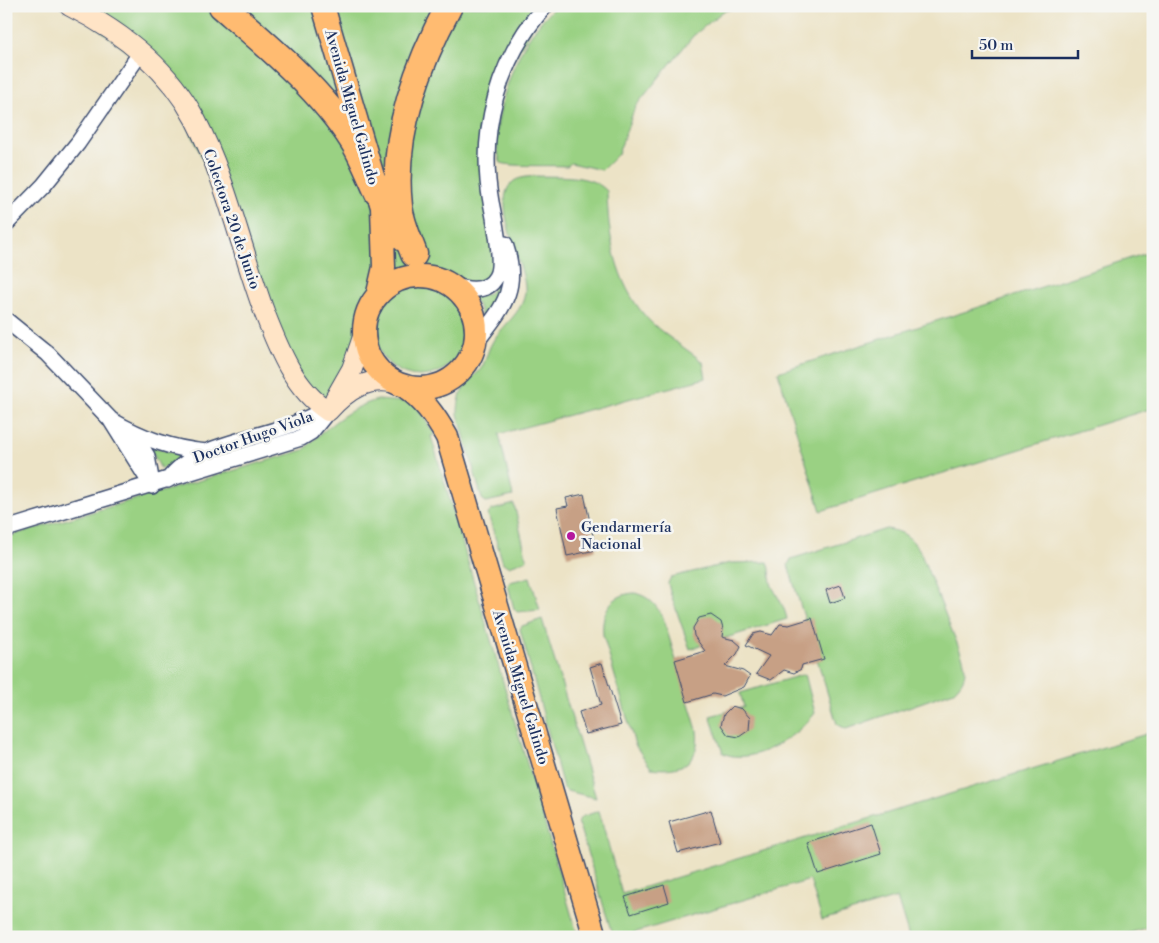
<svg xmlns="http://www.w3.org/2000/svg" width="1159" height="943" viewBox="0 0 1159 943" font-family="'Libre Bodoni',serif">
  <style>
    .green { fill: #9ad183; stroke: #5a8070 }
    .building { fill: #c7a085 }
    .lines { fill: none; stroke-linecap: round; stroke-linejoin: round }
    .minor-casing { stroke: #3a4a6e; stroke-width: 18 }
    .secondary-casing { stroke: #3a4a6e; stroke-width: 22 }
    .primary-casing { stroke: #3a4a6e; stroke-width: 25 }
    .motorway-casing { stroke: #3a4a6e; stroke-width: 29 }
    .minor { stroke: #fff; stroke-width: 15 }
    .secondary { stroke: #ffe4c6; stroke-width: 20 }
    .primary { stroke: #ffbb71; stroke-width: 22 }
    .motorway { stroke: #ffbb71; stroke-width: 26 }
    .poi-dot { fill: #b5179e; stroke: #f6f6f2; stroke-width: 2 }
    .labels { text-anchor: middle; stroke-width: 5; stroke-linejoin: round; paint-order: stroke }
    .street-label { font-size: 15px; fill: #1b2f5e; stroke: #f6f6f2 }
    .poi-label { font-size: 15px; fill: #1b2f5e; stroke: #f6f6f2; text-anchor: start }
  </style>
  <rect width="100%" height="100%" fill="#f6f6f2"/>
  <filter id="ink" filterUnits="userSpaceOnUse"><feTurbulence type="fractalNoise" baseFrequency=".02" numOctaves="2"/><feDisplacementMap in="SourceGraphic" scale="10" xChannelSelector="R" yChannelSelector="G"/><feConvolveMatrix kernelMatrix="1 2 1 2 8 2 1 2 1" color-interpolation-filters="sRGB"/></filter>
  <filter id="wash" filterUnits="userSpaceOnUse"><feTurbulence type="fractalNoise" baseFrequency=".0096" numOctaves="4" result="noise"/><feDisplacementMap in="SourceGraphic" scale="20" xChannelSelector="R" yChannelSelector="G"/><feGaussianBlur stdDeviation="1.12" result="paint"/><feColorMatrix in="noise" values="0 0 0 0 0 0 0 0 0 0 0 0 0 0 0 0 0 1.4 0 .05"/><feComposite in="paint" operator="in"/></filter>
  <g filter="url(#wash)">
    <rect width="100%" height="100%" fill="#ece3c6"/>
    <!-- green -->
    <path class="green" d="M 70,6 L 545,6 L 500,82 L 491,201 L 493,281 C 481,282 462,288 451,285 C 441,283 433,276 422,276 C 395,274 369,295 364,321 C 363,328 365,334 362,340 C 353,361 342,381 332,402 L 307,394 L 244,255 L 171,86 Z
      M 556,6 L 739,6 L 722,12 L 693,36 L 635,107 L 618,154 L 602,170 L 571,163 L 567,166 C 550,165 513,167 501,163 C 488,133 508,76 523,48 C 531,33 543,18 556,6 Z
      M 536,176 C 559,177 590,173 607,191 C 608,235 615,282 646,317 C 660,333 686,348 703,362 L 706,378 L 499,434 L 513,496 L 486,502 L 482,499 L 458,414 C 458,403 460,391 468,382 C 473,376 480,372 483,365 C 487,357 488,349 493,341 C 504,323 527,310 525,286 C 523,263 489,198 514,181 C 520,177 528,177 536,176 Z
      M 1153,251 L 1153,408 L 821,511 L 778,372 Z
      M 504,276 L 506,286 L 490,314 L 482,318 L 479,307 L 471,297 L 488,294 Z
      M375 331a45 45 0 1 1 90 0a45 45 0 1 1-90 0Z
      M 378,400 L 405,402 L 416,405 L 435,435 L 431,436 L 578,937 L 6,937 L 6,537 L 304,450 C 323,430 351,406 378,400 Z
      M 153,447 L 182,455 L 182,458 L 161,469 L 151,450 Z
      M 514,504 L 527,560 L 509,566 L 503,563 L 488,514 L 492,510 Z
      M 886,529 C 903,531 909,536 919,549 L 963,658 C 967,673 965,680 954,691 L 846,729 L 837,724 L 788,565 L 791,559 Z
      M 768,562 C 772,571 769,578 772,586 C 778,598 784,605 787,619 L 690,649 L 670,592 L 668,583 L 671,577 L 730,563 Z
      M 530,577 L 540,610 L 517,612 L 514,609 L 508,585 L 510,582 Z
      M 635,593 C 650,597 655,604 663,617 L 697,730 C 701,763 681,772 651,768 L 635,745 L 603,635 C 601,613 610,594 635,593 Z
      M 542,619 L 596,798 L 567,791 L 563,787 L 520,629 L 522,626 Z
      M 805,674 L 815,713 C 798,736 752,767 723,753 L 710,716 L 744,707 L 740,693 Z
      M 1153,732 L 1153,926 L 1116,937 L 909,937 L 897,898 L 822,920 L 810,880 L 633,933 L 634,937 L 613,937 L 578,822 L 581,817 L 599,811 L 622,894 Z"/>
    <g id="blocks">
      <!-- building -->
      <path class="building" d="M 584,494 L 596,550 L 567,556 L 557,508 L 568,506 L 566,498 Z
        M 841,585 L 845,598 L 830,603 L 826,590 Z
        M 711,615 L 721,622 L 723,629 L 722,637 L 734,640 L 741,646 L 737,654 L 725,666 L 743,671 L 750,676 L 744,687 L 722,696 L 713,694 L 687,702 L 675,660 L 705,651 L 694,636 L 693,628 L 699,618 Z
        M 812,618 L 824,659 L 802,665 L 801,669 L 794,673 L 784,670 L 771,680 L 756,674 L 769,656 L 746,645 L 753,634 L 761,632 L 772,635 L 780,624 L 789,625 Z
        M 602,663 L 621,725 L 586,734 L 579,712 L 601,705 L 590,667 Z
        M 732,706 L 742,709 L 750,718 L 749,730 L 739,737 L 728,735 L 721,725 L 724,714 Z
        M 711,810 L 720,842 L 678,853 L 669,822 Z
        M 871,823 L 881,854 L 818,874 L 808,843 Z
        M 664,885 L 669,902 L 631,914 L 625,897 Z"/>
    </g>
  </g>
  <g filter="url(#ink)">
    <use href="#blocks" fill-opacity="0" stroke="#3a4a6e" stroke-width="1"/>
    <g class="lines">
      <!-- minor casing -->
      <g class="minor-casing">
        <path id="minor" d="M 6,224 L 44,185 L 78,143 L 141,52
          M 452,285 C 467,290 487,294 496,277 C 504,264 494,217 491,202 C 478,132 498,59 545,6
          M 6,320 L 48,354 L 110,419 L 152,486
          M 474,345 C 501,309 521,291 505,244
          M 111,420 C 142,438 171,449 207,452
          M 132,432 L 147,456 L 152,484
          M 168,480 C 197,438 281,439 324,409
          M 6,529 L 301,438 L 311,432 L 328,411"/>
      </g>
      <!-- secondary casing -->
      <g class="secondary-casing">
        <path id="secondary" d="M 70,6 C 120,31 168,68 195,119 C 227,180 241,250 265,314 C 279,350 295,390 328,411 C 347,390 367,376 397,383
          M 335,399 L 352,369 L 363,337"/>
      </g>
      <!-- primary casing -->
      <g class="primary-casing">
        <path id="primary" d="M 323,6 L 382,207 L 403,240
          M364 332a56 56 0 1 1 112 0a56 56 0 1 1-112 0Z
          M 378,293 L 384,267 L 382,208
          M 404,386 C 424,400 435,416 447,437 L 595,937"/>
      </g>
      <!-- motorway casing -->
      <g class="motorway-casing">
        <path id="motorway" d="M 222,6 C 268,46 320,89 353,141 C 363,157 370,176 378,193
          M 414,254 C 408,238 401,223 399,206 C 391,137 417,66 449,6"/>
      </g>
      <!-- minor -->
      <use href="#minor" class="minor"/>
      <!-- secondary -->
      <use href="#secondary" class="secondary"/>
      <!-- primary -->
      <use href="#primary" class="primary"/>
      <!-- motorway -->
      <use href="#motorway" class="motorway"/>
    </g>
  </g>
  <!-- markers -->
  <circle class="poi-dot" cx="571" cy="536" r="5"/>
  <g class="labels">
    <!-- street labels -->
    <g class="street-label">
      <text transform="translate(352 107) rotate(74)" y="5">Avenida Miguel Galindo</text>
      <text transform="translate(232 219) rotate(71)" y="5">Colectora 20 de Junio</text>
      <text transform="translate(253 437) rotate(-20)" y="5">Doctor Hugo Viola</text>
      <text transform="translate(521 687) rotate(73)" y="5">Avenida Miguel Galindo</text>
    </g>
    <!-- poi labels -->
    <g class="poi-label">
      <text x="581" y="532">Gendarmería<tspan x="581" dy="17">Nacional</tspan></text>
    </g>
  </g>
  <!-- margin -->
  <rect width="1159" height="943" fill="none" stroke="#f6f6f2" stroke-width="25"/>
  <!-- scale -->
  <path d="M972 50v8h106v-8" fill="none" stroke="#1b2f5e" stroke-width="2.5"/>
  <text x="979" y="50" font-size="15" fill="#1b2f5e" stroke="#f6f6f2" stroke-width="4" paint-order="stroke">50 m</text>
</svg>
